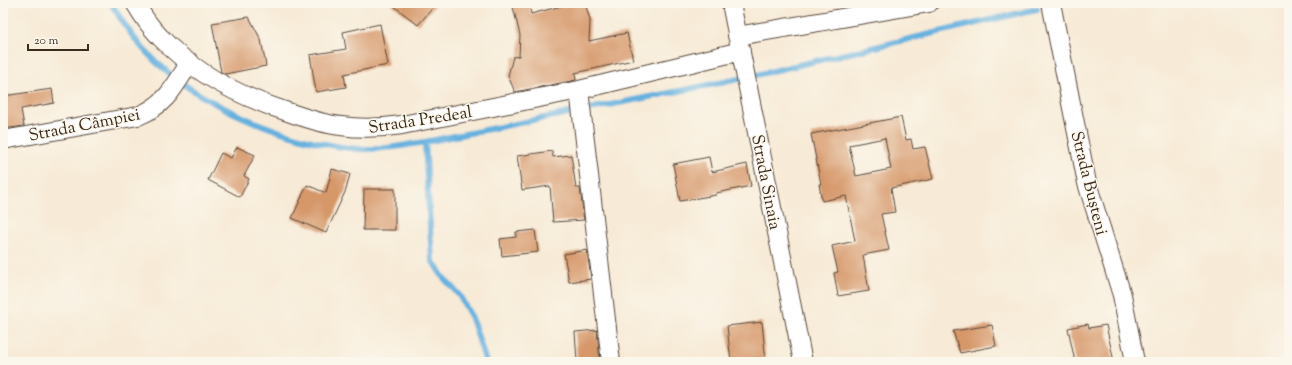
<svg xmlns="http://www.w3.org/2000/svg" width="1292" height="365" viewBox="0 0 1292 365" font-family="'Sorts Mill Goudy',serif">
  <style>
    .lines { fill: none; stroke-linecap: round; stroke-linejoin: round }
    .stream { stroke: #66b1df; stroke-width: 6 }
    .building { fill: #d69769; fill-rule: evenodd }
    .minor-casing { stroke: #57473a; stroke-width: 20 }
    .minor { stroke: #fff; stroke-width: 18 }
    .labels { text-anchor: middle; stroke-width: 3; stroke-linejoin: round; paint-order: stroke }
    .street-label { font-size: 17px; fill: #3b2a1e; stroke: #fbf7ec }
  </style>
  <rect width="100%" height="100%" fill="#fbf7ec"/>
  <filter id="ink" filterUnits="userSpaceOnUse"><feTurbulence type="fractalNoise" baseFrequency=".025" numOctaves="2"/><feDisplacementMap in="SourceGraphic" scale="8" xChannelSelector="R" yChannelSelector="G"/><feConvolveMatrix kernelMatrix="1 2 1 2 8 2 1 2 1" color-interpolation-filters="sRGB"/></filter>
  <filter id="wash" filterUnits="userSpaceOnUse"><feTurbulence type="fractalNoise" baseFrequency=".012" numOctaves="4" result="noise"/><feDisplacementMap in="SourceGraphic" scale="16" xChannelSelector="R" yChannelSelector="G"/><feGaussianBlur stdDeviation="0.9" result="paint"/><feColorMatrix in="noise" values="0 0 0 0 0 0 0 0 0 0 0 0 0 0 0 0 0 1.4 0 .05"/><feComposite in="paint" operator="in"/></filter>
  <g filter="url(#wash)">
    <rect width="100%" height="100%" fill="#f7ead6"/>
    <g class="lines">
      <!-- stream -->
      <path class="stream" d="M 111,3 C 123,24 137,44 155,61 C 191,95 235,116 281,132 C 306,140 332,147 358,149 C 381,150 403,146 425,142 L 432,260 L 443,277 L 459,295 L 472,318 L 486,362
        M 425,142 L 739,79 L 1037,9"/>
    </g>
    <g id="blocks">
      <!-- building -->
      <path class="building" d="M 390,3 L 437,3 L 418,25 Z
        M 512,3 L 529,3 L 531,14 L 573,3 L 585,3 L 590,20 L 589,41 L 627,33 L 633,60 L 575,73 L 576,80 L 515,92 L 508,76 L 513,57 L 519,56 L 520,35 Z
        M 249,17 L 261,40 L 266,66 L 225,74 L 221,72 L 212,23 Z
        M 380,24 L 388,65 L 344,74 L 346,87 L 316,92 L 310,55 L 346,49 L 343,32 Z
        M 52,89 L 54,103 L 21,109 L 24,126 L 3,129 L 3,96 Z
        M 901,117 L 906,140 L 911,139 L 913,149 L 925,147 L 933,179 L 891,188 L 895,212 L 881,214 L 889,250 L 863,255 L 869,291 L 838,296 L 834,273 L 838,272 L 832,246 L 855,241 L 846,196 L 822,201 L 819,184 L 821,184 L 811,134 ZM 885,138 L 891,169 L 856,176 L 849,145 Z
        M 237,147 L 255,155 L 244,176 L 249,179 L 240,197 L 208,180 L 221,153 L 231,158 Z
        M 552,151 L 553,157 L 571,155 L 576,188 L 580,188 L 584,220 L 553,222 L 550,186 L 522,190 L 517,156 Z
        M 709,157 L 712,172 L 747,164 L 751,186 L 716,193 L 716,195 L 680,201 L 673,164 Z
        M 332,169 L 350,174 L 346,190 L 326,233 L 292,218 L 307,185 L 326,193 Z
        M 364,189 L 395,189 L 395,230 L 363,230 Z
        M 535,230 L 538,252 L 502,256 L 500,239 L 516,237 L 516,232 Z
        M 587,250 L 591,279 L 569,282 L 564,254 Z
        M 762,322 L 766,362 L 731,362 L 727,326 Z
        M 1088,324 L 1089,328 L 1106,325 L 1114,362 L 1075,362 L 1068,328 Z
        M 992,325 L 996,346 L 960,353 L 953,331 Z
        M 597,330 L 600,362 L 577,362 L 575,332 Z"/>
    </g>
  </g>
  <g filter="url(#ink)">
    <use href="#blocks" fill-opacity="0" stroke="#57473a" stroke-width="1"/>
    <g class="lines">
      <!-- minor casing -->
      <g class="minor-casing">
        <path id="minor" d="M 135,3 C 142,15 150,27 160,37 C 195,74 241,97 288,112 C 305,118 323,124 341,126 C 362,129 382,128 402,125 L 579,90 L 741,51
          M 731,3 L 803,362
          M 1051,3 L 1087,183 L 1122,295 L 1135,362
          M 737,36 L 929,3
          M 579,90 L 611,362
          M 3,140 L 138,116 C 166,105 174,87 190,62"/>
      </g>
      <!-- minor -->
      <use href="#minor" class="minor"/>
    </g>
  </g>
  <g class="labels">
    <!-- street labels -->
    <g class="street-label">
      <text transform="translate(420 119) rotate(-9)" y="6">Strada Predeal</text>
      <text transform="translate(84 124) rotate(-11)" y="6">Strada Câmpiei</text>
      <text transform="translate(767 182) rotate(79)" y="6">Strada Sinaia</text>
      <text transform="translate(1090 183) rotate(76)" y="6">Strada Bușteni</text>
    </g>
  </g>
  <!-- margin -->
  <rect width="1292" height="365" fill="none" stroke="#fbf7ec" stroke-width="16"/>
  <!-- scale -->
  <path d="M28 44v6h60v-6" fill="none" stroke="#3b2a1e" stroke-width="2"/>
  <text x="34" y="44" font-size="12" fill="#3b2a1e" stroke="#fbf7ec" stroke-width="3" paint-order="stroke">20 m</text>
</svg>
